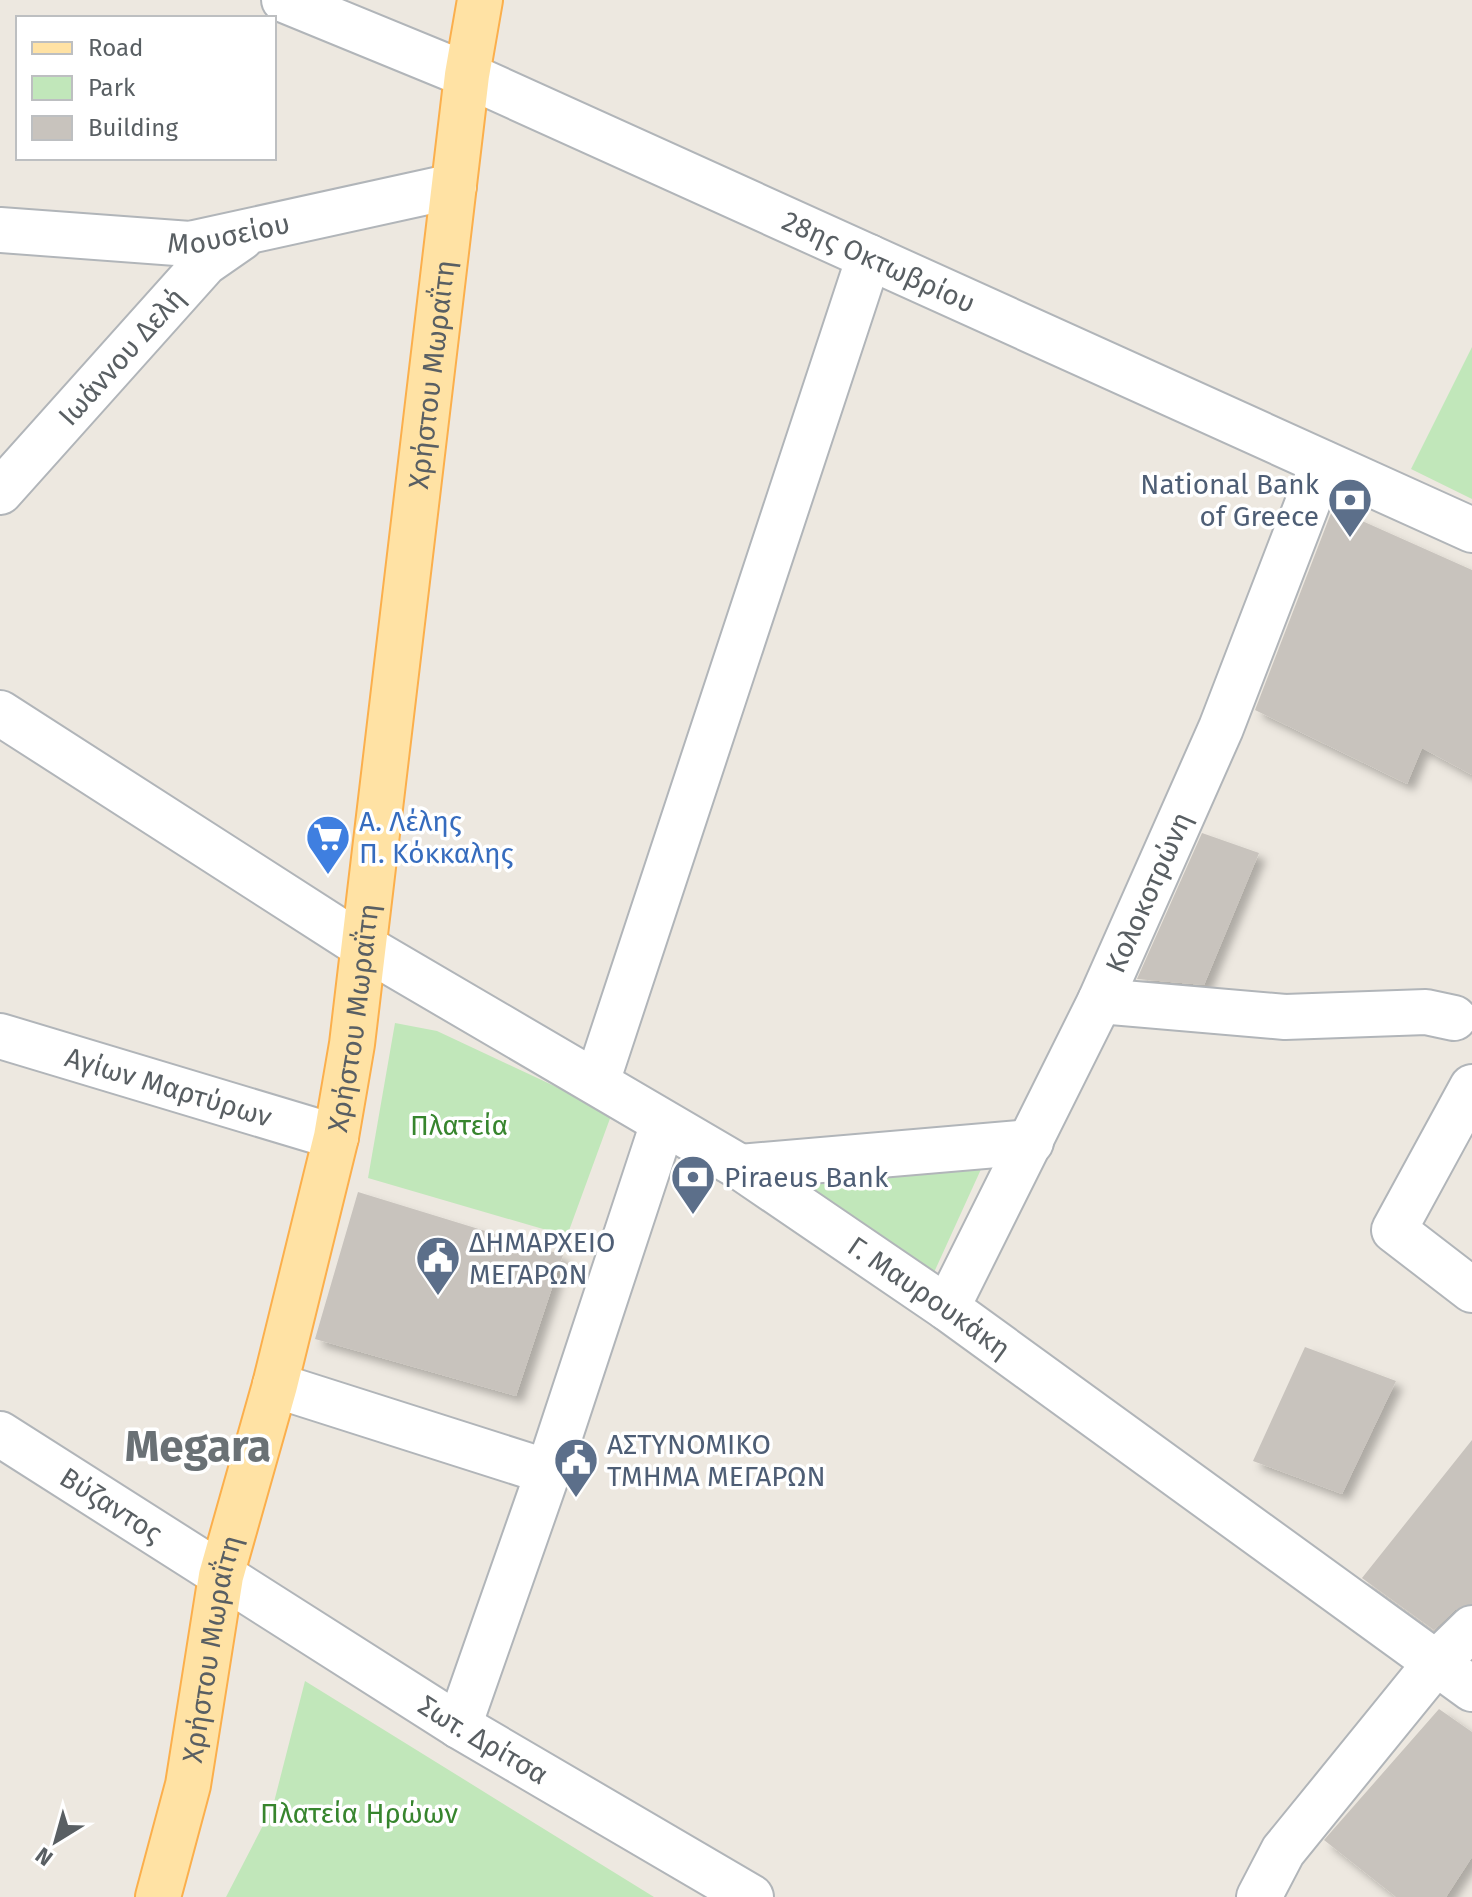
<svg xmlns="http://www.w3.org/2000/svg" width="1472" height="1897" viewBox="0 0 1472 1897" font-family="'Fira Sans',sans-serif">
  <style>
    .green { fill: #c1e7ba }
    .building { fill: #c8c3bd; filter: url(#shadow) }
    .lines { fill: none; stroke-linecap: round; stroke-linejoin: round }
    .minor-casing { stroke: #b1b5b9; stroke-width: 48 }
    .major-casing { stroke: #fbaf4c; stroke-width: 48 }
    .minor { stroke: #fff; stroke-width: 44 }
    .major { stroke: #ffe2a4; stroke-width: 44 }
    .labels { text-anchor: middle; stroke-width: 7; stroke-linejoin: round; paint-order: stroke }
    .street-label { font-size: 28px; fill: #595f63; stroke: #fff }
    .service-label { font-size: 28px; fill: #4e5e75; stroke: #fff; text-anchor: start }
    .shop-label { font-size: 28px; fill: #366cbe; stroke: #fff; text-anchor: start }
    .park-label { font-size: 28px; fill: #37852e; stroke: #fff }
    .town-label { font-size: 44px; font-weight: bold; fill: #6a7175; stroke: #fff }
  </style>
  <defs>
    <filter id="shadow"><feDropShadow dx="7" dy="7" stdDeviation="4" flood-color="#0004"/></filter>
  </defs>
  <rect width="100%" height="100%" fill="#ede8e0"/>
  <!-- green -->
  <path class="green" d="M 1472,347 L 1472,499 L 1411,469 Z
    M 395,1023 L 437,1031 L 612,1113 L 567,1236 L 368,1178 Z
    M 982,1167 L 926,1290 L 799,1201 L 809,1177 Z
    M 305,1681 L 654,1897 L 226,1897 L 273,1806 Z"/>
  <!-- building -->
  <path class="building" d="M 1333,508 L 1472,570 L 1472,775 L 1422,748 L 1407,784 L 1255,710 Z
    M 1202,833 L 1259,853 L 1204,985 L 1137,979 Z
    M 358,1192 L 563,1255 L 516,1396 L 315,1339 Z
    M 1305,1347 L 1396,1381 L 1342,1494 L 1253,1461 Z
    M 1472,1440 L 1472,1604 L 1455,1610 L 1434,1630 L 1362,1578 Z
    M 1439,1709 L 1472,1732 L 1472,1857 L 1446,1897 L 1396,1897 L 1324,1840 Z"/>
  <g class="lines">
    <!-- minor casing -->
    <g class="minor-casing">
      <g id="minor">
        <path id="s1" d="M 284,0 L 467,75 L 1472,530"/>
        <path id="s2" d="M 0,230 L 190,244 L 454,186"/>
        <path id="s3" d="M 0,492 L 205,263 L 241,238"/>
        <path id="s4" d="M 0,713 L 361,945 L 740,1167 L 947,1308 L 1472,1689"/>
        <path d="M 1100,1001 L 1285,1017 L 1426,1012 L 1454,1018"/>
        <path id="s5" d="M 0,1036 L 336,1137"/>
        <path d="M 597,1082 L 869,257"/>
        <path d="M 1472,1087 L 1394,1230 L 1472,1290"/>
        <path d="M 740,1167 L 1031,1142"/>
        <path id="s6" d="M 947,1308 L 1100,1001 L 1221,728 L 1323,463"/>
        <path d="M 275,1385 L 548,1472"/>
        <path id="s7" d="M 0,1434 L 459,1726 L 751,1897"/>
        <path d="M 459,1726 L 548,1472 L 663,1123"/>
        <path d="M 1259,1897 L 1283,1851 L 1435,1664 L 1472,1628"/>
      </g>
    </g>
    <!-- major casing -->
    <g class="major-casing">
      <g id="major">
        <path id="s8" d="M 158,1897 L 188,1785 L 221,1576 L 275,1385 L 336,1137 L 352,1044 L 467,75 L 480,0"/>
      </g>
    </g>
    <!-- minor -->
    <use href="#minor" class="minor"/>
    <!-- major -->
    <use href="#major" class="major"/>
  </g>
  <!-- icons -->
  <defs>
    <g id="bank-pin" transform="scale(2.3)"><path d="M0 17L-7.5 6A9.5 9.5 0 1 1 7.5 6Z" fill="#5c6f8a" stroke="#fff"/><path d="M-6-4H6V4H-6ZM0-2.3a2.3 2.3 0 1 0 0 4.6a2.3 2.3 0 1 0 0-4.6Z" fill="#fff"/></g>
    <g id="supermarket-pin" transform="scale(2.3)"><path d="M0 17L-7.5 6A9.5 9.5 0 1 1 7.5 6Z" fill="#3f7fe0" stroke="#fff"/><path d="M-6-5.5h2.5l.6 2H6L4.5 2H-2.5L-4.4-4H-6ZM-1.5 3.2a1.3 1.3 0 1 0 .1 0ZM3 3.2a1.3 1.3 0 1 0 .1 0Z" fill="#fff"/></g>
    <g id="civic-pin" transform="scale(2.3)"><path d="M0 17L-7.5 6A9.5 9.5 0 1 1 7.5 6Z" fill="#5c6f8a" stroke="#fff"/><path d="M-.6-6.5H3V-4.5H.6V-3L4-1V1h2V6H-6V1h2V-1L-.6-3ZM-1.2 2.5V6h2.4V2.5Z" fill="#fff"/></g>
  </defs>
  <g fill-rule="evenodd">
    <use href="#bank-pin" x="1350" y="500"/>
    <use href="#supermarket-pin" x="328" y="837"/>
    <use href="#bank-pin" x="693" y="1177"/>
    <use href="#civic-pin" x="438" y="1258"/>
    <use href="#civic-pin" x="576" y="1460"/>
  </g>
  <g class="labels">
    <!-- street labels -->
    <g class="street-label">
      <text dy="10" stroke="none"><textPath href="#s2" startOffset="230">Μουσείου</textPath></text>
      <text dy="10" stroke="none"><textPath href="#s1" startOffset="650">28ης Οκτωβρίου</textPath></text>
      <text dy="10" stroke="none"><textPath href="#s3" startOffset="182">Ιωάννου Δελή</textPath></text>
      <text dy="10" stroke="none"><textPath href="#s8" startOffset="1550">Χρήστου Μωραΐτη</textPath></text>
      <text dy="10" stroke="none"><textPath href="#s6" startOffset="462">Κολοκοτρώνη</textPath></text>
      <text dy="10" stroke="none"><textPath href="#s8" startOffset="902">Χρήστου Μωραΐτη</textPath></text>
      <text dy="10" stroke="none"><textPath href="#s5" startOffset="176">Αγίων Μαρτύρων</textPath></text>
      <text dy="10" stroke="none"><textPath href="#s4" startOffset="1098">Γ. Μαυρουκάκη</textPath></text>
      <text dy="10" stroke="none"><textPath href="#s7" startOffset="132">Βύζαντος</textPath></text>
      <text dy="10" stroke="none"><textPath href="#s8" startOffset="254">Χρήστου Μωραΐτη</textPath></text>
      <text dy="10" stroke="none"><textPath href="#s7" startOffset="572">Σωτ. Δρίτσα</textPath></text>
    </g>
    <!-- service labels -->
    <g class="service-label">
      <text x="1319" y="494" text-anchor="end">National Bank<tspan x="1319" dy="32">of Greece</tspan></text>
      <text x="724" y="1187">Piraeus Bank</text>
      <text x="469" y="1252">ΔΗΜΑΡΧΕΙΟ<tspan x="469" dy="32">ΜΕΓΑΡΩΝ</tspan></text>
      <text x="607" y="1454">ΑΣΤΥΝΟΜΙΚΟ<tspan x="607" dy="32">ΤΜΗΜΑ ΜΕΓΑΡΩΝ</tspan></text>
    </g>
    <!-- shop labels -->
    <g class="shop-label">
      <text x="359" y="831">Α. Λέλης<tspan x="359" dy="32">Π. Κόκκαλης</tspan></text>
    </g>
    <!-- park labels -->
    <g class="park-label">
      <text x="459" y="1135">Πλατεία</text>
      <text x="359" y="1823">Πλατεία Ηρώων</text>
    </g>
    <!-- town labels -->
    <g class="town-label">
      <text x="198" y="1461">Megara</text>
    </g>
  </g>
  <!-- legend -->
  <rect x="16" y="16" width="260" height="144" fill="#ffffff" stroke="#bdbfc1" stroke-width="2"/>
  <rect x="32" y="42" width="40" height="12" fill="#ffe2a4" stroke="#bdbfc1" stroke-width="2"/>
  <text x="88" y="56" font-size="24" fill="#595f63">Road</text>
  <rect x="32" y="76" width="40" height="24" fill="#c1e7ba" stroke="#bdbfc1" stroke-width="2"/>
  <text x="88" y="96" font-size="24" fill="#595f63">Park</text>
  <rect x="32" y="116" width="40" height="24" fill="#c8c3bd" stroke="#bdbfc1" stroke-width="2"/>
  <text x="88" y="136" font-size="24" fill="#595f63">Building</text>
  <!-- north arrow -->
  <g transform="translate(56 1841) rotate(217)" stroke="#ffffff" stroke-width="6" paint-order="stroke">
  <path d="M0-6L14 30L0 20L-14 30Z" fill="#595f63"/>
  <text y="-12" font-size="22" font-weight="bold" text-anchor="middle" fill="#595f63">N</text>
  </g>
</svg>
